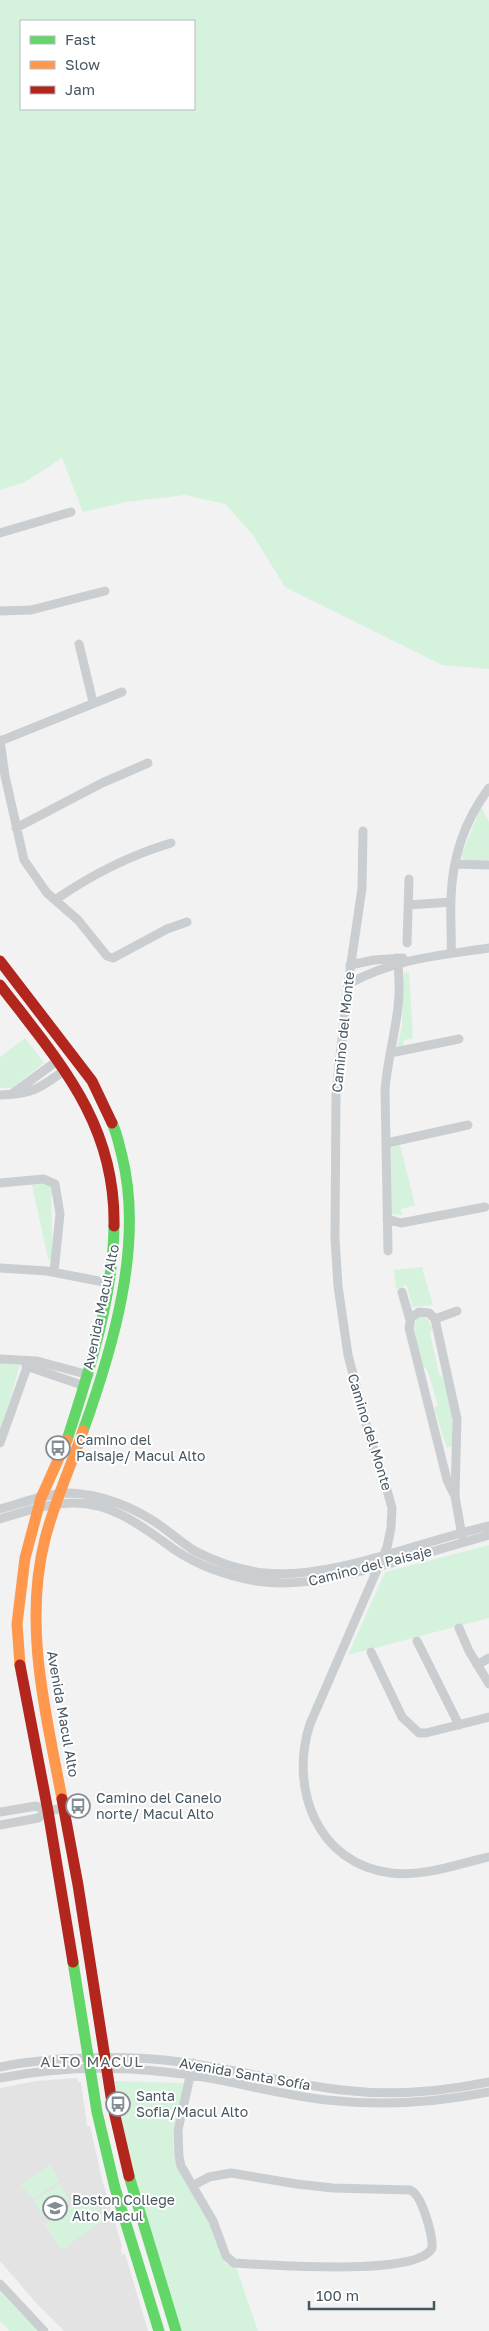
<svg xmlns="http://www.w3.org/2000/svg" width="489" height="2331" viewBox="0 0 489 2331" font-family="'Golos Text',sans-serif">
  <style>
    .education { fill: #e3e3e4 }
    .green { fill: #d5f2dd; fill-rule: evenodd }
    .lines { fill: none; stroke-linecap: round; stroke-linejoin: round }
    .street { stroke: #cbced1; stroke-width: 9 }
    .fast { stroke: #63d668; stroke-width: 11 }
    .slow { stroke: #ff974d; stroke-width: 11 }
    .jam { stroke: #b3261e; stroke-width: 11 }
    .labels { text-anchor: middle; stroke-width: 4; stroke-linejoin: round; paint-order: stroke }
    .street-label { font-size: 14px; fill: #475760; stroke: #fff }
    .poi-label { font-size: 14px; fill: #475760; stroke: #fff; text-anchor: start }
    .neighbourhood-label { font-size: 15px; letter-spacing: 1px; fill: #5d6266; stroke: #fff }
  </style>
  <rect width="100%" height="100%" fill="#f2f2f2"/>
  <!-- education -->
  <path class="education" d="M 77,2078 L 78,2082 L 81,2082 L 87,2126 L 90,2126 L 102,2179 L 122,2246 L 121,2249 L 122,2254 L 125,2254 L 148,2331 L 64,2331 L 37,2304 L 0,2261 L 0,2088 L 36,2081 Z"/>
  <!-- green -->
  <path class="green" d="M 0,0 L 489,0 L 489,669 L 442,665 L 285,587 L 253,535 L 225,504 L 185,495 L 126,502 L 83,512 L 62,458 L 25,482 L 0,490 ZM 21,21 L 194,21 L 194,109 L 21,109 Z
    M 481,807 L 489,822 L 489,860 L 466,861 L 461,856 Z
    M 409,972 L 413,1038 L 404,1040 L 403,1046 L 397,1047 L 402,1026 L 404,973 Z
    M 25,1038 L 44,1063 L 12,1088 L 0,1088 L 0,1057 Z
    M 400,1145 L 415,1205 L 401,1209 L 402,1215 L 391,1214 L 391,1147 Z
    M 46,1183 L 50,1184 L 53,1194 L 51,1196 L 53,1260 L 48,1259 L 32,1185 Z
    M 422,1267 L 433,1305 L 412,1307 L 407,1285 L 396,1289 L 394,1270 Z
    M 418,1315 L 424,1315 L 433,1328 L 430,1333 L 439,1374 L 444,1378 L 452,1414 L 452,1446 L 447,1448 L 434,1408 L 438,1406 L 427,1369 L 422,1366 L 414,1327 Z
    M 0,1363 L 20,1365 L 0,1434 Z
    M 489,1545 L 489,1618 L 348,1655 L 385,1572 Z
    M 112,2081 L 185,2083 L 173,2127 L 174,2158 L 181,2174 L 207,2218 L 222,2258 L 226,2264 L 236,2267 L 258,2331 L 180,2331 L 129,2161 Z
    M 50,2165 L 60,2181 L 32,2199 L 21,2184 Z
    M 60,2184 L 69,2199 L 43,2216 L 33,2201 Z
    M 88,2194 L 105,2219 L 62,2250 L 45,2225 Z
    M 0,2291 L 38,2331 L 10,2331 L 0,2321 Z"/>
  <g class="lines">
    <!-- street -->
    <path class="street" d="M 0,533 L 71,512
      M 0,611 L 31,610 L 105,591
      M 79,644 L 93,702
      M 0,740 L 5,776 L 24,860 L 47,893 L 78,920 L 107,956 L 113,958 L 167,929 L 187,922
      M 0,741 L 122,692
      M 16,828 L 102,783 L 148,763
      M 363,831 L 362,888 L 348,984 L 336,1094 L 335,1238 L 338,1286 L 348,1355 L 370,1439 L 382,1472 L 392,1508 L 391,1528 L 387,1547 L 310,1724 C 289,1788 317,1864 391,1873 C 424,1877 458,1864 489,1857
      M 455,864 L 489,865
      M 55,900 C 91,875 128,856 171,843
      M 409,905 L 451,902
      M 407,943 L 409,879
      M 451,953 C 452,935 450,917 451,899 C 452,859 465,820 489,788
      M 350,965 L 374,960 L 403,958
      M 348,984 C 397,958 436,956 489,948
      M 390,1053 L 459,1039
      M 12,1094 L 57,1061
      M 0,1095 C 32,1094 39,1089 65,1070
      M 387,1143 L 468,1125
      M 0,1183 L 44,1179 L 55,1184 L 60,1214 L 54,1272
      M 387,1219 L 401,1223 L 485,1207
      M 388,1251 L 385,1090 C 389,1042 405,1008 397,958
      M 0,1268 L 47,1271 L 109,1283
      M 402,1292 L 410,1320
      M 435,1319 L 457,1311
      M 0,1359 L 37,1361 L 89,1375
      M 26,1366 L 85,1386
      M 0,1443 L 27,1367 L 42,1362
      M 455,1496 L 447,1480 L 409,1328 L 411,1318 L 419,1312 L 429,1313 L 435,1319 L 457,1419 L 455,1496 L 462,1536
      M 0,1509 C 22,1503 47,1493 70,1493 C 101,1494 133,1507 158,1524 C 171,1533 182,1543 195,1551 C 216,1562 240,1570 264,1573 C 332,1580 421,1541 489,1526
      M 0,1519 C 24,1512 49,1503 74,1503 C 114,1503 144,1528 175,1550 C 199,1566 228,1576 256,1581 C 293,1587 325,1579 361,1571 C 404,1561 446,1547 489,1535
      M 459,1628 L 469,1651 L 489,1684
      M 417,1641 L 459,1725
      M 371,1652 L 402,1717 L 419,1733 L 426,1733 L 489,1717
      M 477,1665 L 489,1658
      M 0,1812 L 36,1806 L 48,1811
      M 0,1825 L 38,1818 L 48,1811 L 64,1808
      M 193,2063 L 178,2130 L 179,2157 L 181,2166 L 213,2221 L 226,2256 L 234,2263 L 249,2264 C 280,2265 419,2276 432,2248 C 433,2236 422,2194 410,2190 L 333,2188 L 297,2184 L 231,2173 L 209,2177 L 194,2185
      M 0,2067 C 53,2056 128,2055 181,2062 C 235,2069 288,2084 342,2090 C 391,2096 441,2092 489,2082
      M 0,2078 C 70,2064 145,2066 215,2079 C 252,2086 289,2096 327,2100 C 381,2106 435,2103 489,2092
      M 0,2284 L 44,2331"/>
    <!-- fast -->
    <path class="fast" d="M 83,1431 C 113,1348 144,1244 122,1156 C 119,1145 117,1133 112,1123
      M 67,1440 C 89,1371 113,1300 114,1226
      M 73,1962 L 97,2112 L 115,2188 L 159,2331
      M 129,2176 L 176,2331"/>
    <!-- slow -->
    <path class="slow" d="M 20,1665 L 17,1624 L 25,1558 L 41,1498 L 67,1440
      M 62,1799 C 46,1713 23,1626 45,1539 C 54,1503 71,1466 83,1431"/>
    <!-- jam -->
    <path class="jam" d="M 0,961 L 92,1081 L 112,1123
      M 0,985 C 59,1062 116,1123 114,1226
      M 20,1665 L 48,1811 L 73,1962
      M 62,1799 L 78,1885 L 112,2103 L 129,2176"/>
  </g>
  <!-- icons -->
  <defs>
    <g id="bus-ring" transform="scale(1.25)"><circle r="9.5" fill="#fff" stroke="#838d93" stroke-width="1.5"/><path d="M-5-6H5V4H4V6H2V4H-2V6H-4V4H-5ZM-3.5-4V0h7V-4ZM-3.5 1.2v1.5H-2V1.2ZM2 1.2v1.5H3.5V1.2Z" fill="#838d93"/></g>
    <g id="school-ring" transform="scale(1.25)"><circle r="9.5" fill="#fff" stroke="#838d93" stroke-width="1.5"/><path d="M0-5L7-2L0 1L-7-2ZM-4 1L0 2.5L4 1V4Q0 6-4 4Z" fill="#838d93"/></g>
  </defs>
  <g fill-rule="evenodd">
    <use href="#bus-ring" x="58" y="1448"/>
    <use href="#bus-ring" x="78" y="1806"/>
    <use href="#bus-ring" x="118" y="2104"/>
    <use href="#school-ring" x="55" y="2208"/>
  </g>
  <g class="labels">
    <!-- street labels -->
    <g class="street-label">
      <text transform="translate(343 1032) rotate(-84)" y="5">Camino del Monte</text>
      <text transform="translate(101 1307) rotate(-78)" y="5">Avenida Macul Alto</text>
      <text transform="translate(370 1432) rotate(73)" y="5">Camino del Monte</text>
      <text transform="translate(370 1566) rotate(-14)" y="5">Camino del Paisaje</text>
      <text transform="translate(63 1714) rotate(80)" y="5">Avenida Macul Alto</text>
      <text transform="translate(245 2074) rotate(10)" y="5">Avenida Santa Sofía</text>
    </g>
    <!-- poi labels -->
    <g class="poi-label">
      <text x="76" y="1445">Camino del<tspan x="76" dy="16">Paisaje/ Macul Alto</tspan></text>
      <text x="96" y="1803">Camino del Canelo<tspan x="96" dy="16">norte/ Macul Alto</tspan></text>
      <text x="136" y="2101">Santa<tspan x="136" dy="16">Sofia/Macul Alto</tspan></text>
      <text x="72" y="2205">Boston College<tspan x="72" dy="16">Alto Macul</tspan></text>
    </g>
    <!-- neighbourhood labels -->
    <g class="neighbourhood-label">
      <text x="92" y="2067">ALTO MACUL</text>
    </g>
  </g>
  <!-- legend -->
  <rect x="20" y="20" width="175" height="90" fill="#ffffff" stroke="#b5bcbf"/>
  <rect x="30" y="36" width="25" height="8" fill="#63d668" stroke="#b5bcbf"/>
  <text x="65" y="45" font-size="15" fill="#475760">Fast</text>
  <rect x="30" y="61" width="25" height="8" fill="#ff974d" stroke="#b5bcbf"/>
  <text x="65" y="70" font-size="15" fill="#475760">Slow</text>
  <rect x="30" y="86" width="25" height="8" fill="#b3261e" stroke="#b5bcbf"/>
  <text x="65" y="95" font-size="15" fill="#475760">Jam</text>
  <!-- scale -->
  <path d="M309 2301v8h125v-8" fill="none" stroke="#475760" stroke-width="2.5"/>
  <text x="316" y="2301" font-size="15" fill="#475760" stroke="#ffffff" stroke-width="4" paint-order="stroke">100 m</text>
</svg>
